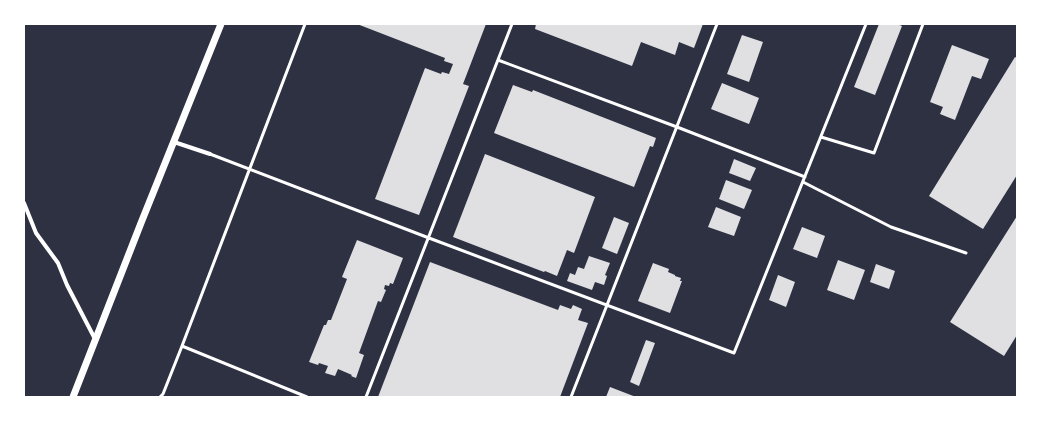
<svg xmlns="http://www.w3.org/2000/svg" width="1041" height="421" viewBox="0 0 1041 421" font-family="Commissioner,sans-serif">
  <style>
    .building { fill: #e0e0e3 }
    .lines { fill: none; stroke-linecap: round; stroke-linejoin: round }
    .service { stroke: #fff; stroke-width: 3 }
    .minor { stroke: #fff; stroke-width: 4 }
    .tertiary { stroke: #fff; stroke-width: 7 }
  </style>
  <rect width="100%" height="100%" fill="#2d3142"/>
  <!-- building -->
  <path class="building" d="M 357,24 L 486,24 L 463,84 L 469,86 L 419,215 L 375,199 L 425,68 L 441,74 L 442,72 L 449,74 L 453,64 L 444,61 L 445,58 Z
    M 536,24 L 703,24 L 694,48 L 679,42 L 675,55 L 641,42 L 632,66 L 535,29 Z
    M 879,24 L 897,24 L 902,26 L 875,95 L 854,87 Z
    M 742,35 L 763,42 L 749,82 L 727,74 Z
    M 952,45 L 989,59 L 981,79 L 972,76 L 955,120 L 940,114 L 943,107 L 930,102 Z
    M 1015,57 L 1017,58 L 1017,175 L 983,229 L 929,196 Z
    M 722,83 L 759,98 L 749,124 L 711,109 Z
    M 513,85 L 532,92 L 533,90 L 656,138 L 653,147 L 650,146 L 634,187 L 494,133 Z
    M 485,154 L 595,197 L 574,253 L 567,250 L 557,276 L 545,271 L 544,272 L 453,237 Z
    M 734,159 L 756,168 L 750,181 L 729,173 Z
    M 726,180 L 752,190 L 744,209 L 719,199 Z
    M 716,207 L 741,217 L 734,236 L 708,227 Z
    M 1017,216 L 1017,335 L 1004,356 L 950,322 Z
    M 614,217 L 629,223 L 617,254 L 602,248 Z
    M 802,227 L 825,236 L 817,258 L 793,249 Z
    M 357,240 L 403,258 L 393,284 L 390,283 L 389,286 L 385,285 L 384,289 L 386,290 L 381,302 L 378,301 L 359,353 L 364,355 L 356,378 L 351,376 L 352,375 L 338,369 L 335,376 L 325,373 L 328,366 L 319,363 L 318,365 L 309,362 L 324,325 L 326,325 L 328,320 L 331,320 L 347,279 L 342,277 Z
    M 589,256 L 610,263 L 605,275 L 607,276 L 604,285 L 595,282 L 592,290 L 567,281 L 570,273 L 575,275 L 578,267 L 584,269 Z
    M 838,260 L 865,270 L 854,300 L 827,290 Z
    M 430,262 L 558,310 L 560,305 L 571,309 L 573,305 L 582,309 L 578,320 L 588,323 L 560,397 L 378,397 Z
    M 653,263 L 669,269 L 668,272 L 675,275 L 675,276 L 681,278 L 680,281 L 682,281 L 670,313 L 638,301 Z
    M 876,264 L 895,271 L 889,289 L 870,282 Z
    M 778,275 L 795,282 L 786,307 L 769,300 Z
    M 646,340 L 655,343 L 639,386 L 630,382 Z
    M 610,387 L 636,397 L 606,397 Z"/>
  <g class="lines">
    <!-- service -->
    <path class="service" d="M 305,24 L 182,346 L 307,397
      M 498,60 L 677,127 L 805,177
      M 821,137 L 874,153 L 923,24
      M 210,154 L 429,238 L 734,353 L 866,24
      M 803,182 L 891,227 L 966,253
      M 160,397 L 163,394 L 182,346
      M 366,397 L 512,24
      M 571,397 L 717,24"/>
    <!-- minor -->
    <path class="minor" d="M 174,142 L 210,154
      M 24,203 L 36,233 L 58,263 L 67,285 L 95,339"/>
    <!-- tertiary -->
    <path class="tertiary" d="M 73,397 L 141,223 L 221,24"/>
  </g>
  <!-- border -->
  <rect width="1041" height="421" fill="none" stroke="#ffffff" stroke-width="50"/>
</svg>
